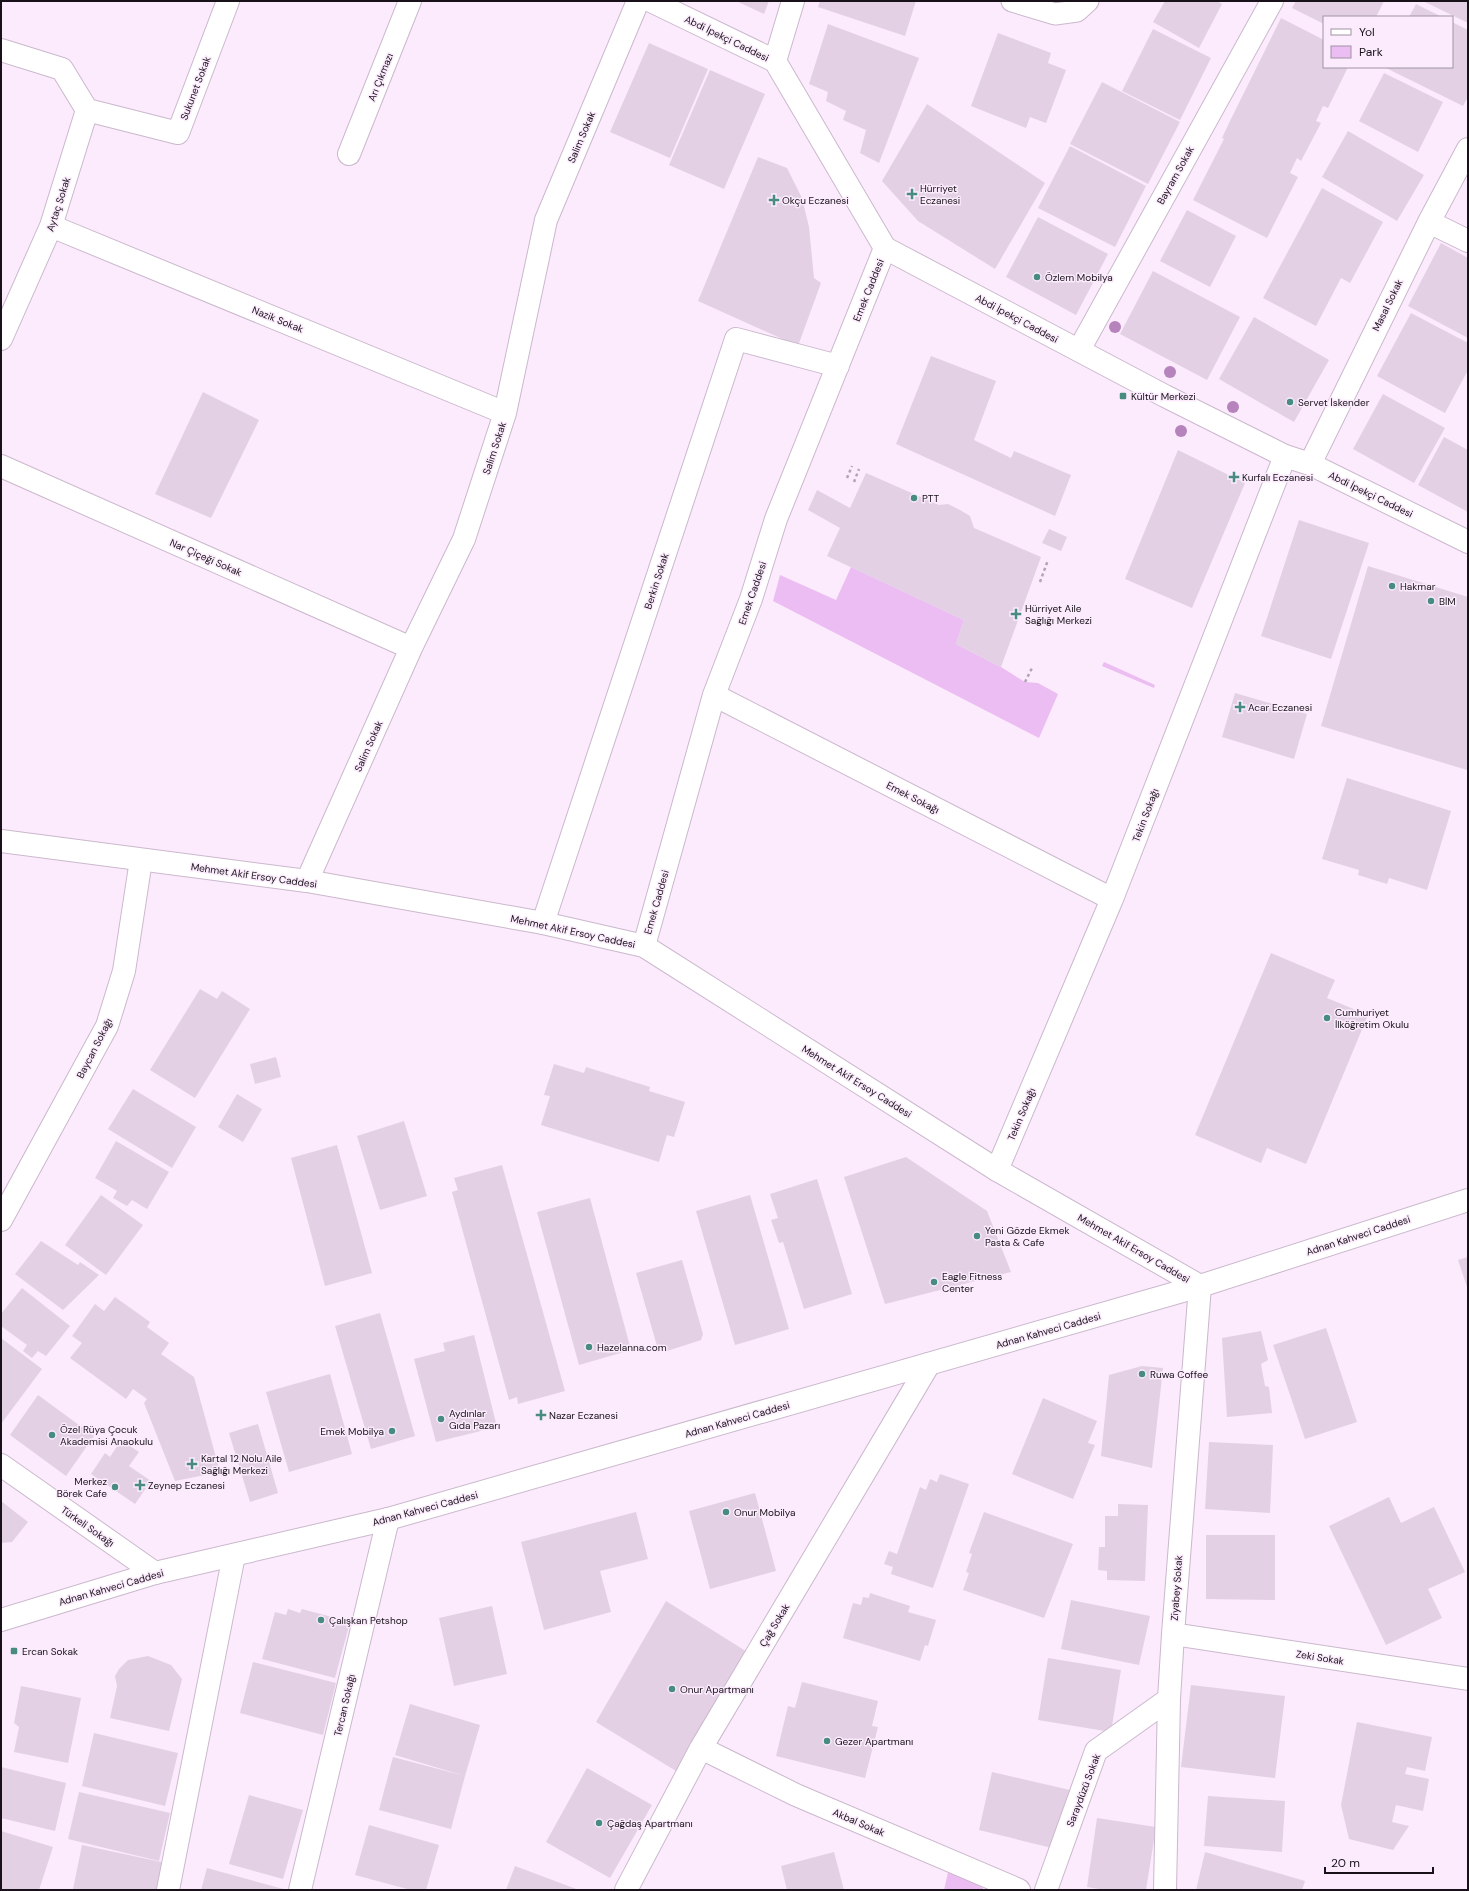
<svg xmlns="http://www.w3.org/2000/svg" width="1469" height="1891" viewBox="0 0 1469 1891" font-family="'DM Sans',sans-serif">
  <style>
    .green { fill: #ecbdf2 }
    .building { fill: #e3d0e5 }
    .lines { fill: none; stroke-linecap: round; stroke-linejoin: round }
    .service-casing { stroke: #cbb8cd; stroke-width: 23 }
    .minor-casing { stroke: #cbb8cd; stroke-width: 24 }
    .tertiary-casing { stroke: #cbb8cd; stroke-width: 24 }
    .secondary-casing { stroke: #cbb8cd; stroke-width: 24 }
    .path { stroke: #b2a5b3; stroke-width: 2.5; stroke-dasharray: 3 3; stroke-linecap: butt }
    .service { stroke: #fff; stroke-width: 21 }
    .minor { stroke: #fff; stroke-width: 22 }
    .tertiary { stroke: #fff; stroke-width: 22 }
    .secondary { stroke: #fff; stroke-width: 22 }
    .tree { fill: #b683bc }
    .poi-dot { fill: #478b81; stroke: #fbebfc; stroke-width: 1.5 }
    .labels { text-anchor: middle; stroke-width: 3; stroke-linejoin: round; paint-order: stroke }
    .street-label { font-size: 10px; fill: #181119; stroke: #fbebfc }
    .poi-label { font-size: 10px; fill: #181119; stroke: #fbebfc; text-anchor: start }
  </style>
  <rect width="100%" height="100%" fill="#fbebfc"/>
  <!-- green -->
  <path class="green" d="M 851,567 L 964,620 L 956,644 L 1001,667 L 1025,682 L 1038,683 L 1058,694 L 1039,738 L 773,601 L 780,575 L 836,600 Z
    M 1104,662 L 1155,685 L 1154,688 L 1102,666 Z
    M 949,1868 L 983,1888 L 983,1890 L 944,1890 Z"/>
  <!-- building -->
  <path class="building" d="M 736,1 L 769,1 L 764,14 Z
    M 820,1 L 916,1 L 905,36 L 818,7 Z
    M 1165,1 L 1217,1 L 1222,4 L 1199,48 L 1153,22 Z
    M 1296,1 L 1384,1 L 1376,17 L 1324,17 L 1324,24 L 1292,8 Z
    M 1423,1 L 1468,1 L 1468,23 Z
    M 1416,4 L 1442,17 L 1409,17 Z
    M 1281,18 L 1324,40 L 1324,67 L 1348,67 L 1328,108 L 1323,106 L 1316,121 L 1321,123 L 1301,161 L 1297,158 L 1290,173 L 1298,177 L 1267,238 L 1193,200 L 1224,139 L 1222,138 L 1230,121 Z
    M 1452,22 L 1468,30 L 1468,97 L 1463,106 L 1384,67 L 1452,67 Z
    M 828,24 L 919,58 L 879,163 L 860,153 L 866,130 L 843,120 L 846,111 L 826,101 L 828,92 L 809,84 Z
    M 1153,29 L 1211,58 L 1180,120 L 1122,91 Z
    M 998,33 L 1051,53 L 1048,63 L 1066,70 L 1046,123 L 1030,117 L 1026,128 L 971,106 Z
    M 649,43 L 708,69 L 670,158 L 610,132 Z
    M 710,70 L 765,94 L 724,189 L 669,165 Z
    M 1384,73 L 1443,102 L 1418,152 L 1359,121 Z
    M 1102,82 L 1180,122 L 1148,184 L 1070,144 Z
    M 927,104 L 1045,183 L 995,269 L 918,221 L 882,181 Z
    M 1348,131 L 1424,175 L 1397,221 L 1322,177 Z
    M 1070,146 L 1146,186 L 1115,247 L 1038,208 Z
    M 758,157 L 787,168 L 802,198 L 809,227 L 814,278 L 821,283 L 798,346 L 698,301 Z
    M 1322,188 L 1383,222 L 1350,283 L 1341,278 L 1316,326 L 1263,298 Z
    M 1187,210 L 1236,236 L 1210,287 L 1160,261 Z
    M 1038,217 L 1108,254 L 1076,315 L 1006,277 Z
    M 1441,243 L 1468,258 L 1468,338 L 1408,306 Z
    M 1153,271 L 1240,317 L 1207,380 L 1120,334 Z
    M 1411,313 L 1468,343 L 1468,370 L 1445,413 L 1377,376 Z
    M 1254,317 L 1329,360 L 1294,422 L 1219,379 Z
    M 931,356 L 996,381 L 974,440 L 1011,458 L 1014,451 L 1071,475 L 1055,516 L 896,444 Z
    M 203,392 L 259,420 L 211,518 L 155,494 Z
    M 1383,394 L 1445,428 L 1414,483 L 1353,449 Z
    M 1444,437 L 1468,450 L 1468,512 L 1418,485 Z
    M 1178,450 L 1245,483 L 1192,608 L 1125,579 Z
    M 866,473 L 939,505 L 948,504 L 960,510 L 970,516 L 974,528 L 1041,557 L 1001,667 L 956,644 L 964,620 L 827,556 L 840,528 L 808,510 L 817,490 L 850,508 Z
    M 1299,520 L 1369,543 L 1331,659 L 1261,636 Z
    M 1049,529 L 1067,537 L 1061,551 L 1042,543 Z
    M 1368,566 L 1468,597 L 1467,770 L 1321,726 Z
    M 1235,693 L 1307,714 L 1294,759 L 1222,737 Z
    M 1347,778 L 1451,811 L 1427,890 L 1389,878 L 1387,884 L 1358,875 L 1359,870 L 1322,859 Z
    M 1271,953 L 1335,980 L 1327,998 L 1368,1015 L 1306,1164 L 1267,1148 L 1261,1163 L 1195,1135 Z
    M 200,989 L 217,999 L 222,991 L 250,1009 L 195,1098 L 150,1070 Z
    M 276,1057 L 281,1077 L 255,1084 L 250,1064 Z
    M 554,1064 L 584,1073 L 586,1067 L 650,1087 L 649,1091 L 685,1102 L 674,1137 L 667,1135 L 659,1162 L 541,1125 L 550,1096 L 544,1095 Z
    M 133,1089 L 196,1127 L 172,1168 L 108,1129 Z
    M 237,1094 L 262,1109 L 243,1142 L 218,1127 Z
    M 404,1121 L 427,1196 L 380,1210 L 357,1136 Z
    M 116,1141 L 169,1172 L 147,1209 L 132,1200 L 127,1206 L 113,1198 L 117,1191 L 95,1178 Z
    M 337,1145 L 372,1273 L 325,1286 L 291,1158 Z
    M 906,1157 L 987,1211 L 1011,1272 L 885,1304 L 844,1177 Z
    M 502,1165 L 565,1391 L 518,1404 L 517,1397 L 509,1400 L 452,1192 L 458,1190 L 454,1178 Z
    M 817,1179 L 852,1294 L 804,1309 L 783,1242 L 779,1243 L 771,1220 L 778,1218 L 770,1194 Z
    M 101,1195 L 143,1225 L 106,1275 L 65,1245 Z
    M 750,1195 L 789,1329 L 735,1345 L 696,1211 Z
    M 590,1198 L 631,1350 L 579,1365 L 537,1212 Z
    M 41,1241 L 78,1265 L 80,1262 L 99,1275 L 63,1310 L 15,1274 Z
    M 1468,1257 L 1468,1290 L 1458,1260 Z
    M 682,1260 L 703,1334 L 701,1340 L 664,1352 L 657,1346 L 636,1273 Z
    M 22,1288 L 70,1326 L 46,1356 L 38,1351 L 32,1358 L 23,1351 L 27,1345 L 1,1326 L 1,1314 Z
    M 115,1297 L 150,1322 L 147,1327 L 169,1343 L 161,1354 L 194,1377 L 220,1472 L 175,1481 L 144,1403 L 147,1399 L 133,1389 L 126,1399 L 70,1358 L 82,1343 L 72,1336 L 95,1304 L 104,1311 Z
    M 380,1313 L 415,1436 L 371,1449 L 335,1326 Z
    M 1326,1328 L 1357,1422 L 1305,1439 L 1273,1345 Z
    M 1261,1331 L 1268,1360 L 1261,1364 L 1265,1386 L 1269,1387 L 1272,1413 L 1227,1417 L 1222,1338 Z
    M 474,1335 L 497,1427 L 436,1442 L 414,1359 L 445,1351 L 443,1343 Z
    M 1,1338 L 42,1369 L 1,1424 Z
    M 1142,1366 L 1163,1368 L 1152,1468 L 1101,1456 L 1109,1375 Z
    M 330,1374 L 352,1454 L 289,1472 L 266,1392 Z
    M 38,1395 L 94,1436 L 66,1476 L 10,1435 Z
    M 1043,1398 L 1097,1421 L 1088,1443 L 1095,1445 L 1073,1499 L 1012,1474 Z
    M 258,1424 L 278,1493 L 250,1502 L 229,1433 Z
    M 121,1440 L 139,1452 L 129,1466 L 151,1481 L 135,1504 L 91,1474 L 105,1453 L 110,1457 Z
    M 1209,1442 L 1273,1445 L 1270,1513 L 1205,1509 Z
    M 940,1474 L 969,1484 L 933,1588 L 891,1574 L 893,1567 L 884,1564 L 889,1551 L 897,1554 L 920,1487 L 926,1490 L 930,1479 L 937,1482 Z
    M 755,1493 L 776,1571 L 710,1589 L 689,1511 Z
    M 1389,1497 L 1401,1523 L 1434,1507 L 1465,1572 L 1428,1589 L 1442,1618 L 1386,1645 L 1329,1526 Z
    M 1,1501 L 28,1522 L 12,1542 L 1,1543 Z
    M 1118,1504 L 1148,1505 L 1145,1581 L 1107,1580 L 1107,1571 L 1098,1570 L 1099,1547 L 1105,1547 L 1105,1516 L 1118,1516 Z
    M 636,1512 L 648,1559 L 600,1571 L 611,1612 L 544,1630 L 521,1542 Z
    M 984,1512 L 1073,1544 L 1044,1618 L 963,1590 L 969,1573 L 966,1572 L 972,1554 L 969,1553 Z
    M 1206,1535 L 1275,1535 L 1275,1600 L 1206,1599 Z
    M 870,1593 L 910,1606 L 908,1612 L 936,1620 L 928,1646 L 925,1645 L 920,1661 L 843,1638 L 853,1603 L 861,1605 L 863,1597 L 869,1598 Z
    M 1071,1600 L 1150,1616 L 1139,1665 L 1061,1649 Z
    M 666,1601 L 752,1655 L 676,1771 L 596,1722 Z
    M 492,1606 L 507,1674 L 454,1686 L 439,1618 Z
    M 288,1609 L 300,1613 L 302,1609 L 343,1620 L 342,1624 L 349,1626 L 335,1678 L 262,1659 L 275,1612 L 286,1615 Z
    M 148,1656 L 171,1665 L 182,1679 L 169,1731 L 110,1718 L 117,1686 L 115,1676 L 119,1669 L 128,1660 Z
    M 1048,1658 L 1121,1670 L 1111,1732 L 1038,1720 Z
    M 253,1662 L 336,1683 L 323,1735 L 240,1713 Z
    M 802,1682 L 878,1701 L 872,1726 L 878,1727 L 865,1778 L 776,1756 L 788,1706 L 795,1708 Z
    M 1191,1685 L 1285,1696 L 1275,1778 L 1181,1767 Z
    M 21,1686 L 81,1698 L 68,1763 L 14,1752 L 19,1727 L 14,1723 Z
    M 410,1704 L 480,1725 L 465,1776 L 395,1755 Z
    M 1357,1722 L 1432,1737 L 1425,1771 L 1407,1767 L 1405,1774 L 1429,1779 L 1423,1811 L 1396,1805 L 1392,1822 L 1409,1826 L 1393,1850 L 1349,1839 L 1341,1805 Z
    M 94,1733 L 178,1753 L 165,1806 L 82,1786 Z
    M 393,1757 L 465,1776 L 451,1829 L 379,1810 Z
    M 1,1767 L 66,1783 L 55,1831 L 1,1818 Z
    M 587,1768 L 652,1805 L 610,1878 L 546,1842 Z
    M 992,1772 L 1070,1790 L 1056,1849 L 979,1830 Z
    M 79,1792 L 170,1813 L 159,1861 L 68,1839 Z
    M 249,1795 L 303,1810 L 283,1879 L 229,1864 Z
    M 1208,1796 L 1285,1801 L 1282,1852 L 1204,1846 Z
    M 1097,1818 L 1156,1827 L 1146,1890 L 1105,1890 L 1087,1887 Z
    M 369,1825 L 439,1845 L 426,1890 L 411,1890 L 355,1875 Z
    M 1,1831 L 53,1847 L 39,1890 L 1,1890 Z
    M 82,1845 L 166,1863 L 161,1890 L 73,1889 Z
    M 834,1852 L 844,1890 L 787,1890 L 781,1866 Z
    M 1205,1852 L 1305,1881 L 1302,1890 L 1196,1890 Z
    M 515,1866 L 579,1890 L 506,1890 Z
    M 207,1868 L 287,1890 L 201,1890 Z"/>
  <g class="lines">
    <!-- service casing -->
    <g class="service-casing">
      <path id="service" d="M 1012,1 L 1055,14 L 1077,11 L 1088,1"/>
    </g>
    <!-- minor casing -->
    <g class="minor-casing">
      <path id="minor" d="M 1,50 L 62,69 L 87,110 L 51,226 L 1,339
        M 775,61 L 793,1
        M 87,110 L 178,133 L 228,1
        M 349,154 L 410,1
        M 1429,222 L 1468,241
        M 51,226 L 505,413
        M 1079,350 L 1272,1
        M 1310,464 L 1429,222 L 1468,149
        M 1,466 L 411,648
        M 714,695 L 1112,899
        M 307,881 L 411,648 L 464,539 L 505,413 L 546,220 L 638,1
        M 543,923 L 736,339 L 838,366
        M 644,946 L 714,695 L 751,599 L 776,519 L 885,248
        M 997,1170 L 1112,899 L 1285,456
        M 1,1220 L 107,1026 L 124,971 L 141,860
        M 1,1465 L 155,1573
        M 1173,1634 L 1468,1679
        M 701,1748 L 796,1795 L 1019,1890
        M 168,1890 L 234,1555
        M 300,1890 L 388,1519
        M 626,1890 L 701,1748 L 929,1364
        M 1046,1890 L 1096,1751 L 1169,1699
        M 1165,1890 L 1169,1699 L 1173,1634 L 1200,1286"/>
    </g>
    <!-- tertiary casing -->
    <g class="tertiary-casing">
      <path id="tertiary" d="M 651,1 L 775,61 L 885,248 L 1165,396 L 1285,456 L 1310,464 L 1468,542
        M 1,841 L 307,881 L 543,923 L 644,946 L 997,1170 L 1200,1286"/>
    </g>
    <!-- secondary casing -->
    <g class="secondary-casing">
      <path id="secondary" d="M 1,1620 L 155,1573 L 388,1519 L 1200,1286 L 1468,1200"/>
    </g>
    <!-- path -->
    <path class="path" d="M 847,478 L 852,466
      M 854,482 L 859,469
      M 1040,582 L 1048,560
      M 1025,682 L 1033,666"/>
    <!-- service -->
    <use href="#service" class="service"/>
    <!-- minor -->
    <use href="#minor" class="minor"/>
    <!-- tertiary -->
    <use href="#tertiary" class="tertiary"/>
    <!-- secondary -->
    <use href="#secondary" class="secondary"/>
  </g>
  <!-- trees -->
  <g class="tree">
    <circle cx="1115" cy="327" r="6"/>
    <circle cx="1170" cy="372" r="6"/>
    <circle cx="1233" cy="407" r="6"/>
    <circle cx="1181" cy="431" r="6"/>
  </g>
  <!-- markers -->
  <g class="poi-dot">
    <path d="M910 188h4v4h4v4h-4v4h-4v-4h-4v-4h4z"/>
    <path d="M772 194h4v4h4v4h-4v4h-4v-4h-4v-4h4z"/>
    <circle cx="1037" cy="277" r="4"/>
    <rect x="1119" y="392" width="8" height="8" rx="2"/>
    <circle cx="1290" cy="402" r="4"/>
    <path d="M1232 471h4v4h4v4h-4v4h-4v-4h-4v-4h4z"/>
    <circle cx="914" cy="498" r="4"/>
    <circle cx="1392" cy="586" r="4"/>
    <circle cx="1431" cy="601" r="4"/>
    <path d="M1014 608h4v4h4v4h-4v4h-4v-4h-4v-4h4z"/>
    <path d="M1238 701h4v4h4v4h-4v4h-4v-4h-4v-4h4z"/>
    <circle cx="1327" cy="1018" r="4"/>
    <circle cx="977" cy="1236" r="4"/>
    <circle cx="934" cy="1282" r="4"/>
    <circle cx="589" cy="1347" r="4"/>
    <circle cx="1142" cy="1374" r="4"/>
    <path d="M539 1409h4v4h4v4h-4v4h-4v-4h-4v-4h4z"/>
    <circle cx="441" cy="1419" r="4"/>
    <circle cx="392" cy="1431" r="4"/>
    <circle cx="52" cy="1435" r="4"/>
    <path d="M190 1458h4v4h4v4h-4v4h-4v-4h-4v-4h4z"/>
    <path d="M138 1479h4v4h4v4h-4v4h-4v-4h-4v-4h4z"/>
    <circle cx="115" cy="1487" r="4"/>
    <circle cx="726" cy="1512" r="4"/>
    <circle cx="321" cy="1620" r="4"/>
    <rect x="10" y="1647" width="8" height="8" rx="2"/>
    <circle cx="672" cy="1689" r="4"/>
    <circle cx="827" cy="1741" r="4"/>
    <circle cx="599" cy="1823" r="4"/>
  </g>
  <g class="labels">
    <!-- street labels -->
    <g class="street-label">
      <text transform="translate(727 38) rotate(26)" y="4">Abdi İpekçi Caddesi</text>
      <text transform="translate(380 77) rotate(-68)" y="4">Arı Çıkmazı</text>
      <text transform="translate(195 88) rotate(-69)" y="4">Sukunet Sokak</text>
      <text transform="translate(581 137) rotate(-67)" y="4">Salim Sokak</text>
      <text transform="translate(1175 175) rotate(-61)" y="4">Bayram Sokak</text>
      <text transform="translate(58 204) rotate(-72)" y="4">Aytaç Sokak</text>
      <text transform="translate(868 290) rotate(-68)" y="4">Emek Caddesi</text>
      <text transform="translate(1387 305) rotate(-64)" y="4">Masal Sokak</text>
      <text transform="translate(1017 318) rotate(28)" y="4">Abdi İpekçi Caddesi</text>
      <text transform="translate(278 319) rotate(22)" y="4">Nazik Sokak</text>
      <text transform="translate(494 448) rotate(-72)" y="4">Salim Sokak</text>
      <text transform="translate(1371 494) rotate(26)" y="4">Abdi İpekçi Caddesi</text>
      <text transform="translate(206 557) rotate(24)" y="4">Nar Çiçeği Sokak</text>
      <text transform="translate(656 581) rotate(-72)" y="4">Berkin Sokak</text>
      <text transform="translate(752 593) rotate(-71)" y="4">Emek Caddesi</text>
      <text transform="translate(368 746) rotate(-66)" y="4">Salim Sokak</text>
      <text transform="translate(913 797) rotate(27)" y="4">Emek Sokağı</text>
      <text transform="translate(1145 815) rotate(-69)" y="4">Tekin Sokağı</text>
      <text transform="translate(254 875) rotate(8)" y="4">Mehmet Akif Ersoy Caddesi</text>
      <text transform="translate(656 902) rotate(-74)" y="4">Emek Caddesi</text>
      <text transform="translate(573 931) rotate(12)" y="4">Mehmet Akif Ersoy Caddesi</text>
      <text transform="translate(94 1048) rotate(-63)" y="4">Baycan Sokağı</text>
      <text transform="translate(857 1081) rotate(32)" y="4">Mehmet Akif Ersoy Caddesi</text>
      <text transform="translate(1021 1114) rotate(-67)" y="4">Tekin Sokağı</text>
      <text transform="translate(1358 1235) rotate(-18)" y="4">Adnan Kahveci Caddesi</text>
      <text transform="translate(1134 1248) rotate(30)" y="4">Mehmet Akif Ersoy Caddesi</text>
      <text transform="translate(1048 1330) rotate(-16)" y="4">Adnan Kahveci Caddesi</text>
      <text transform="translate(737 1419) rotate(-16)" y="4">Adnan Kahveci Caddesi</text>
      <text transform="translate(425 1508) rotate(-15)" y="4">Adnan Kahveci Caddesi</text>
      <text transform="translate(88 1526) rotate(35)" y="4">Türkeli Sokağı</text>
      <text transform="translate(111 1587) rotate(-16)" y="4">Adnan Kahveci Caddesi</text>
      <text transform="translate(1176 1588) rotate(-86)" y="4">Ziyabey Sokak</text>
      <text transform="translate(774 1625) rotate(-59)" y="4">Çağ Sokak</text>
      <text transform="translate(1320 1657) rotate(9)" y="4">Zeki Sokak</text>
      <text transform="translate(344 1705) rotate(-77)" y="4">Tercan Sokağı</text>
      <text transform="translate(1083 1790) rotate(-69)" y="4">Saraydüzü Sokak</text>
      <text transform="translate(859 1822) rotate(23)" y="4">Akbal Sokak</text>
    </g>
    <!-- poi labels -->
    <g class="poi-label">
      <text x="920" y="192">Hürriyet<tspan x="920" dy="12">Eczanesi</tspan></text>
      <text x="782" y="204">Okçu Eczanesi</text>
      <text x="1045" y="281">Özlem Mobilya</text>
      <text x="1131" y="400">Kültür Merkezi</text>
      <text x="1298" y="406">Servet İskender</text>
      <text x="1242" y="481">Kurfalı Eczanesi</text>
      <text x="922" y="502">PTT</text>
      <text x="1400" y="590">Hakmar</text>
      <text x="1439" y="605">BİM</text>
      <text x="1025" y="612">Hürriyet Aile<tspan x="1025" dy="12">Sağlığı Merkezi</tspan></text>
      <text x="1248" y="711">Acar Eczanesi</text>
      <text x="1335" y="1016">Cumhuriyet<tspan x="1335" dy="12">İlköğretim Okulu</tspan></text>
      <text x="985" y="1234">Yeni Gözde Ekmek<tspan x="985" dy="12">Pasta &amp; Cafe</tspan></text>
      <text x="942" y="1280">Eagle Fitness<tspan x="942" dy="12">Center</tspan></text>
      <text x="597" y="1351">Hazelanna.com</text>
      <text x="1150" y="1378">Ruwa Coffee</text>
      <text x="449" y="1417">Aydınlar<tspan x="449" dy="12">Gıda Pazarı</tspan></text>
      <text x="549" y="1419">Nazar Eczanesi</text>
      <text x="60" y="1433">Özel Rüya Çocuk<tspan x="60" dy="12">Akademisi Anaokulu</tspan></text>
      <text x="384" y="1435" text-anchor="end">Emek Mobilya</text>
      <text x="201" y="1462">Kartal 12 Nolu Aile<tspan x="201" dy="12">Sağlığı Merkezi</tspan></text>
      <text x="107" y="1485" text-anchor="end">Merkez<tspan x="107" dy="12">Börek Cafe</tspan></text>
      <text x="148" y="1489">Zeynep Eczanesi</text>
      <text x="734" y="1516">Onur Mobilya</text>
      <text x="329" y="1624">Çalışkan Petshop</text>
      <text x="22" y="1655">Ercan Sokak</text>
      <text x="680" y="1693">Onur Apartmanı</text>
      <text x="835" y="1745">Gezer Apartmanı</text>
      <text x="607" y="1827">Çağdaş Apartmanı</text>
    </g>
  </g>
  <!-- border -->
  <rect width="1469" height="1891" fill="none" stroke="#181119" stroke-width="4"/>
  <!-- legend -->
  <rect x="1323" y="16" width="130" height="52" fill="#fbebfc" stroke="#a094a1"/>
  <rect x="1331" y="29" width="20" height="6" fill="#ffffff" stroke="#a094a1"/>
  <text x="1359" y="36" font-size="12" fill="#181119">Yol</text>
  <rect x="1331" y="46" width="20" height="12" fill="#ecbdf2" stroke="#a094a1"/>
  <text x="1359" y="56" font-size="12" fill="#181119">Park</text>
  <!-- scale -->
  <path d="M1325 1867v6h108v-6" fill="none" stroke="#181119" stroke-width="2"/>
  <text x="1331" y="1867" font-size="12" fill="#181119" stroke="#fbebfc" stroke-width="3" paint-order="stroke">20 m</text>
</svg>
